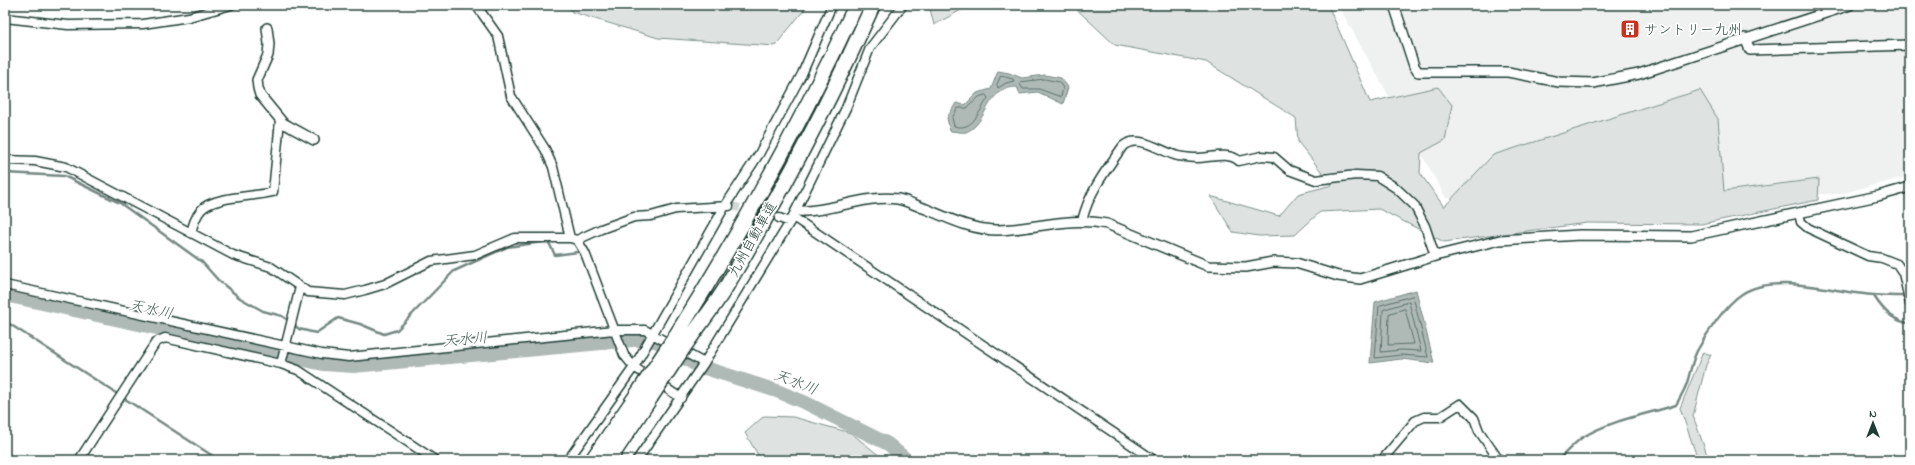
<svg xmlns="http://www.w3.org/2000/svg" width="1915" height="465" viewBox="0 0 1915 465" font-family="'Indie Flower','Klee One',sans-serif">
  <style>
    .built { fill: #eef1f0 }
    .green { fill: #dee3e2; stroke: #7e908b }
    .water { fill: #afbab7; stroke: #758883 }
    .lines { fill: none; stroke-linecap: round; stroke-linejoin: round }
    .shore { stroke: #596f68; stroke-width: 1 }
    .stream { stroke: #758883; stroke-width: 2.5 }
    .river { stroke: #afbab7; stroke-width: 14 }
    .minor-tunnel { stroke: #d2d8d6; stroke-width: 8; stroke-dasharray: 8 4; stroke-linecap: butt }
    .minor-casing { stroke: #1f3d34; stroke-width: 11 }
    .tertiary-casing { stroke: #1f3d34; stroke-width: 12 }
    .motorway-casing { stroke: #1f3d34; stroke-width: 17 }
    .minor { stroke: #fff; stroke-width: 8 }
    .tertiary { stroke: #fff; stroke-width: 9 }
    .motorway { stroke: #fff; stroke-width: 14 }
    .motorway-bridge-casing { stroke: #1f3d34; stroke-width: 17; stroke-linecap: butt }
    .motorway-bridge { stroke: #fff; stroke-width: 14 }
    .labels { text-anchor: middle; stroke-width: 3.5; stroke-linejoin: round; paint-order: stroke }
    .poi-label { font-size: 14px; fill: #1f3d34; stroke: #fff; text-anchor: start }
    .street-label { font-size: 14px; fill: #1f3d34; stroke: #fff }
    .water-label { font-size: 15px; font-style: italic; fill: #4a625b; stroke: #fff }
  </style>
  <rect width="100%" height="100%" fill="#fff"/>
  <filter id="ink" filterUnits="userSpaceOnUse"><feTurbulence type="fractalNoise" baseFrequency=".025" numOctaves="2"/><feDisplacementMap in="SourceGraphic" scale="8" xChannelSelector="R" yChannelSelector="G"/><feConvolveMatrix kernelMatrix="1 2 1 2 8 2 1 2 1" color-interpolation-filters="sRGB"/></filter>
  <g filter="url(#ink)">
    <!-- built -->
    <path class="built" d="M 1338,5 L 1910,5 L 1910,176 L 1839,194 L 1446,198 Z"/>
    <!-- green -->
    <path class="green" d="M 568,5 L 808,5 L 775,46 L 658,38 L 572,12 Z
      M 929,5 L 970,5 L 934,25 Z
      M 1072,5 L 1328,5 L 1370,102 L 1438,87 L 1452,105 L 1445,140 L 1421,153 L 1420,173 L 1444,207 L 1493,155 L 1700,90 L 1718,119 L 1724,191 L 1819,179 L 1818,200 L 1701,224 L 1587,223 L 1444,242 L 1379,209 L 1320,212 L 1295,235 L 1259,236 L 1233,232 L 1210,196 L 1279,216 L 1298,194 L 1332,185 L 1298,142 L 1296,118 L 1206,62 L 1115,45 Z
      M 1703,352 L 1711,355 L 1706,365 L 1693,416 L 1709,460 L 1698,460 L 1680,408 Z
      M 764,416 L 793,417 L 851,433 L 885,460 L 753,460 L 758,455 L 745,433 Z"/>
    <!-- water -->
    <path class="water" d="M 998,71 L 1009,73 L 1022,78 L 1045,75 L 1061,78 L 1068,87 L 1063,104 L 1038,92 L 1020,94 L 1017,87 C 986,86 988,124 966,132 C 961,133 955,131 950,131 L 947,118 L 956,103 L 965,105 L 977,93 L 991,89 Z
      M 1416,290 L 1434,363 L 1401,359 L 1370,363 L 1375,302 Z"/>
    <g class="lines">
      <!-- shore -->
      <path class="shore" d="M 1001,76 L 1013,79 L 1014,81 L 1006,83 L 998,88 L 997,85 Z
        M 1045,79 L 1059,82 L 1063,88 L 1061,97 L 1039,89 L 1023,89 L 1020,84 L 1022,82 Z
        M 986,95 L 988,98 C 979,111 973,132 954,126 L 952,118 L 958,108 L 967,108 L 979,97 Z
        M 1413,296 L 1428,357 L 1401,355 L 1375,358 L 1379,306 Z
        M 1409,302 L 1421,351 L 1401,350 L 1381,352 L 1383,310 Z
        M 1405,309 L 1414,344 L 1388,345 L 1389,314 Z"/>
      <!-- stream -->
      <path class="stream" d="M 5,173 L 64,176 L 120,203 L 202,262 L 218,280 L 240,298 L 263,311 L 282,316 L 289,321
        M 548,241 L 555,255 L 578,252
        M 1874,296 C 1882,309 1893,322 1910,323
        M 5,321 L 219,460
        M 293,324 L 299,329 L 316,333 L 338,318 L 360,324 L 384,334 L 397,330 L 454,271 L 507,247 L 543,242
        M 1558,460 C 1566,453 1574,443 1583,437 C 1611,420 1645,415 1676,405 C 1680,398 1684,391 1687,383 C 1690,373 1692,361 1697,351 C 1706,334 1726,304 1742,294 C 1775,272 1837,293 1874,295 C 1885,296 1896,296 1908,296"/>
      <!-- river -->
      <path class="river" d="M 5,295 L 323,364 L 354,366 L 375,364 L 644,339 L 658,342 L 696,365 L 777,391 L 806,403 L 888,444 L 907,460"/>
      <!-- minor-tunnel -->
      <path class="minor-tunnel" d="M 732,206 L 779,218"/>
      <!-- minor casing -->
      <g class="minor-casing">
        <path id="minor" d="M 476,5 L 498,36 L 511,96 L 545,149 L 553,167 L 570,238
          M 5,18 L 68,25 L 143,24 L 189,17 L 231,5
          M 5,160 L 35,161 L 66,167 L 233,255 L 271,267 L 308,292 L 345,295 L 365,290 L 385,284 L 431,261 L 475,255 L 515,238 L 570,238 L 577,240 L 585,253 L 624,355 L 634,367 L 681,398
          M 1799,213 L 1801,222 L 1808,228 L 1868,256 L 1882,258 L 1897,264 L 1903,273 L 1910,304
          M 793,217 L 1154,460
          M 779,218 L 790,222
          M 1082,221 C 1089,192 1106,170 1123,146 C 1139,133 1161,152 1178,156 C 1185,157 1191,158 1197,158 C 1210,158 1229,151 1239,161 L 1262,156 L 1274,157 L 1289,170 L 1316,180 L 1356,175 L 1377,176 L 1396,188 L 1414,205 L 1425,226 L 1435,256
          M 191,233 C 193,225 195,217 201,210 C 213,196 254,197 273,192 L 280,120
          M 577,240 L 601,229 L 634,217 L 651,216 L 676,209 L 729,206
          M 5,285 L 322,354 L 349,357 L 614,330 L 645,330 L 704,363
          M 281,364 L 300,287
          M 79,460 L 156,342 L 165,338 L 281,364 L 298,370 L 435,460
          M 568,460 L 634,367 L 725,206 L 759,154 L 802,74 L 832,5
          M 637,460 L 704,363 L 790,222 L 846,108 L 870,48 L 903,5
          M 1382,460 L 1415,421 L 1424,417 L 1440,417 L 1460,404 L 1474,418 L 1479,431 L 1499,460"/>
      </g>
      <!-- tertiary casing -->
      <g class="tertiary-casing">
        <path id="tertiary" d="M 1394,5 L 1414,66 L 1418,72 L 1508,72 L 1559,82 L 1593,83 L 1639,74 L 1850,5
          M 267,28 L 269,44 L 268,55 L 257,80 L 258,88 L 260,95 L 283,123 L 314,140
          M 1745,38 L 1750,50 L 1910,45
          M 796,211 C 830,213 864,194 898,199 C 908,201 917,206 926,209 C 950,219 972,230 998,230 C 1035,229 1070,216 1107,224 L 1208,266 L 1246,267 L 1273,262 L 1296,263 L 1338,276 L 1360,279 L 1435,256 L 1500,240 L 1580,235 L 1691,236 L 1878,196 L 1910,187"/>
      </g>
      <!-- motorway casing -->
      <g class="motorway-casing">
        <path id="motorway" d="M 675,337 C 742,230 803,120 856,5
          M 686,344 C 699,325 714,307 726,287 C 780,196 830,101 873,5
          M 592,460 L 640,390
          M 609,460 L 651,397"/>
      </g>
      <!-- minor -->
      <use href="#minor" class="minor"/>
      <!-- tertiary -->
      <use href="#tertiary" class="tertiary"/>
      <!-- motorway -->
      <use href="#motorway" class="motorway"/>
      <!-- motorway-bridge casing -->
      <g class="motorway-bridge-casing">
        <path id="motorway-bridge" d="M 640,390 L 675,337
          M 651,397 L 686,344"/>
      </g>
      <!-- motorway-bridge -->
      <use href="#motorway-bridge" class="motorway-bridge"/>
    </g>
  </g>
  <!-- icons -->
  <defs>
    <g id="building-square" transform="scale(1)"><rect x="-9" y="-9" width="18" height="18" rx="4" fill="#c8321e" stroke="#fff"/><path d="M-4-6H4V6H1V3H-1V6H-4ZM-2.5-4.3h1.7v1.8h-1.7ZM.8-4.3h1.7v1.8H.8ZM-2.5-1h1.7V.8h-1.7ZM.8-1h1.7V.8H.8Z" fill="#fff"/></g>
  </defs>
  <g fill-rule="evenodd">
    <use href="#building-square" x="1630" y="29"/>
  </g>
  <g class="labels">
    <!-- poi labels -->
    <g class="poi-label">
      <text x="1644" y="34">サントリー九州</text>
    </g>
    <!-- street labels -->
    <g class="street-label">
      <text transform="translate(752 239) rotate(-61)" y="5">九州自動車道</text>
    </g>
    <!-- water labels -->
    <g class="water-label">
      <text transform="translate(151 309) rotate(12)" y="5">天水川</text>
      <text transform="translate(465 339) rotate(-5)" y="5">天水川</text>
      <text transform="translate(796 382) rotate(21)" y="5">天水川</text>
    </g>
  </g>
  <!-- margin -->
  <rect width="1915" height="465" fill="none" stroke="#fff" stroke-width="20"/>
  <rect x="10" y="10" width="1895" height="445" fill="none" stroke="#1f3d34" stroke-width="1.5" filter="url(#ink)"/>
  <!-- north arrow -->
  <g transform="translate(1873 423)" stroke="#ffffff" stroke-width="3" paint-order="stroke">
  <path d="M0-3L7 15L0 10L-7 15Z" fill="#1f3d34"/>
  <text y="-6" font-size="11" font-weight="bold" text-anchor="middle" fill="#1f3d34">N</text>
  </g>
</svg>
